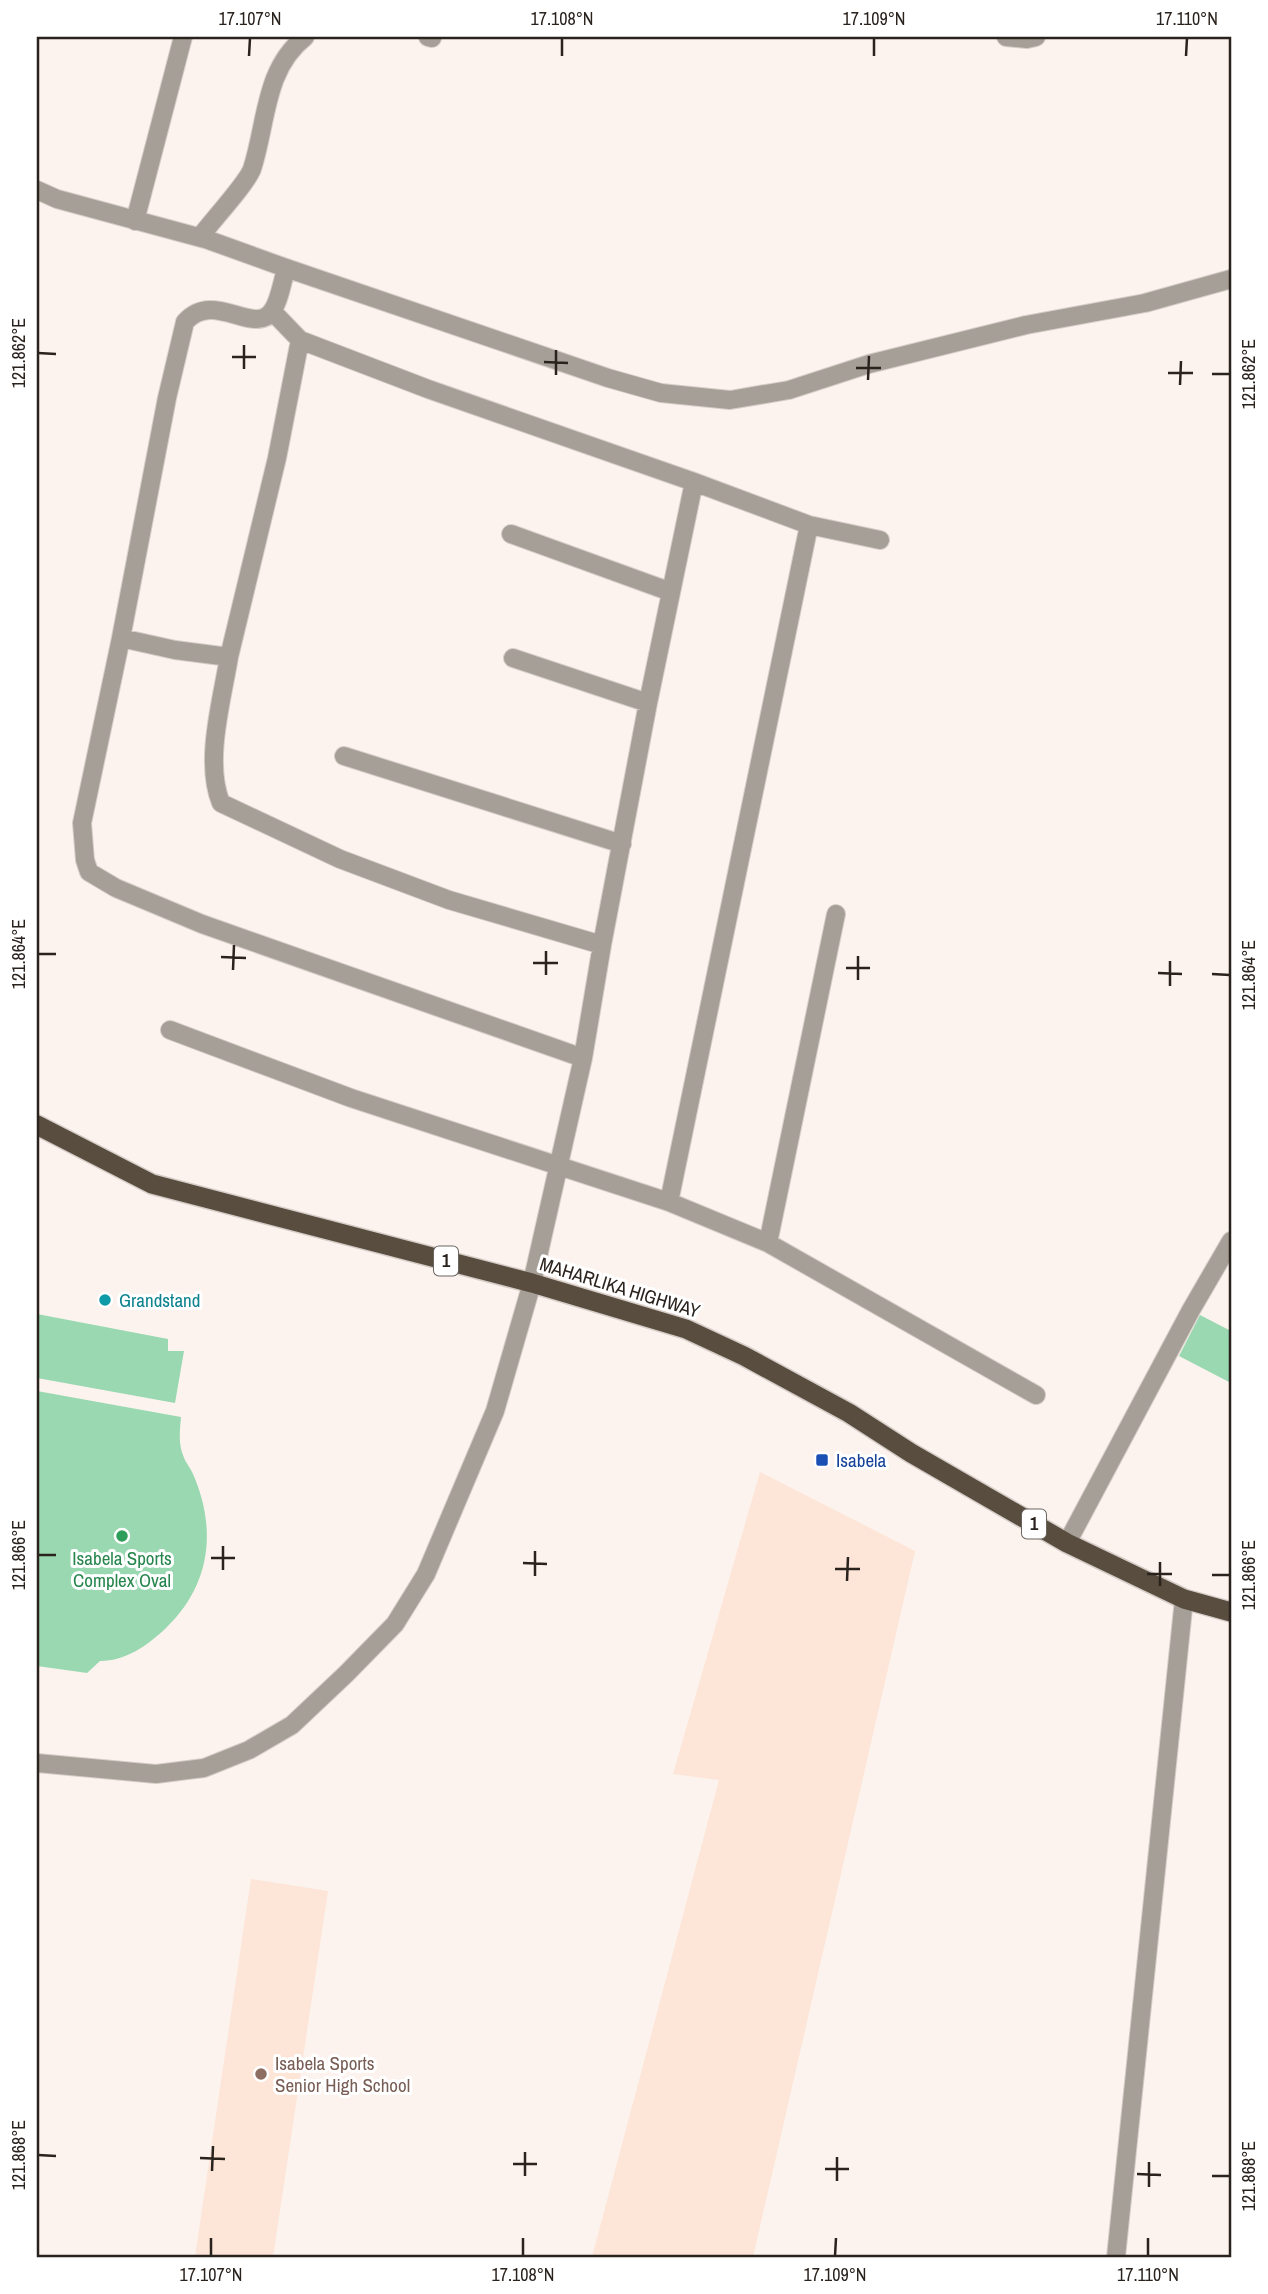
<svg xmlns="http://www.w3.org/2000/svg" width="1268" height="2294" viewBox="0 0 1268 2294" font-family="'Archivo Narrow',sans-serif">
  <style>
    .built { fill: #fde5d7 }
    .green { fill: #99d8b1 }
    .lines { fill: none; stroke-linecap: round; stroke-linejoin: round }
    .minor-casing { stroke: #d6cdc8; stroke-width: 20 }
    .tertiary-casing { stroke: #d6cdc8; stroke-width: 20 }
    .trunk-casing { stroke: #d6cdc8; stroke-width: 22 }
    .minor { stroke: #a59f97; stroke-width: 18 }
    .tertiary { stroke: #a59f97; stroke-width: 18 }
    .trunk { stroke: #584d3e; stroke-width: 19 }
    .ticks { fill: none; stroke: #2a221d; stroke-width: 2.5 }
    .culture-dot { fill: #0f9aa8; stroke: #fff; stroke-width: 2.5 }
    .transit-dot { fill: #1a4fb4; stroke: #fff; stroke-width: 2.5 }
    .leisure-dot { fill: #2e9e5b; stroke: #fff; stroke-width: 2.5 }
    .education-dot { fill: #8d6e63; stroke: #fff; stroke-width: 2.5 }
    .labels { text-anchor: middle; stroke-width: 6; stroke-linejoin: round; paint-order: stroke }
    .shield { fill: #fff; stroke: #6a6461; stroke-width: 2 }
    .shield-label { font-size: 18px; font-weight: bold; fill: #2a221d }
    .street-label { font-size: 19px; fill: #2a221d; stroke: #fff }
    .culture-label { font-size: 19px; fill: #0d838f; stroke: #fff; text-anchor: start }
    .transit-label { font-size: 19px; fill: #164399; stroke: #fff; text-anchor: start }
    .leisure-label { font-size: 19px; fill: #27864d; stroke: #fff }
    .education-label { font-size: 19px; fill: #785e54; stroke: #fff; text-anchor: start }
    .neatline { fill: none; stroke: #2a221d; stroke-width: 2.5 }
    .ticks-label { font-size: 18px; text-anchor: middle; fill: #2a221d }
  </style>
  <rect width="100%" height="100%" fill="#fcf3ee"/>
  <!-- built -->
  <path class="built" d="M 760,1472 L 915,1551 L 753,2257 L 592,2257 L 719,1780 L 673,1774 Z
    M 251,1879 L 328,1891 L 273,2257 L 195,2257 Z"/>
  <!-- green -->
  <path class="green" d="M 37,1314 L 168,1339 L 168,1351 L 184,1351 L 175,1403 L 37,1378 Z
    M 1200,1315 L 1231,1331 L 1231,1383 L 1179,1356 Z
    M 37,1391 L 181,1417 C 180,1429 178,1443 183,1455 C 185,1462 190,1467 193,1474 C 217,1529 211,1585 166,1628 C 148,1645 126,1661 100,1661 L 87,1673 L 37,1666 Z"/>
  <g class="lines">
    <!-- minor casing -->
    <g class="minor-casing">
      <path id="minor" d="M 428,37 L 432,38
        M 1006,37 L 1027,39 L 1036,37
        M 37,190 L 57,199 L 209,240
        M 135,221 L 183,37
        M 200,237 L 286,268 L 608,378 L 661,393 L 730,400 L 789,390 L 869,364 L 1026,325 L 1145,303 L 1231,279
        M 209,240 L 200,237 C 211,222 247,183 252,169 C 267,123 264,69 305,37
        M 286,268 C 283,280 279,302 272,311 C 254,337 214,289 185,322 L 167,398 L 121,638 L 175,650 L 229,657 C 222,700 204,762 221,803 L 340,859 L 449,900 L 602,945
        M 272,311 L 300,340 L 428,389 L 694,482 L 809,525 L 880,540
        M 511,534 L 671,592
        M 121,638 L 82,823 L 85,860 L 89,872 L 116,888 L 202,924 L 583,1058
        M 229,657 L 277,458 L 300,340
        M 513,658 L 648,703
        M 344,756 L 622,844
        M 170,1030 L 351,1098 L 669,1202 L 768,1243 L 1036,1395
        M 669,1202 L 809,525
        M 768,1243 L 836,914
        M 1067,1543 L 1191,1310 L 1231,1241
        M 37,1763 L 156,1774 L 204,1768 L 249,1750 L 292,1725 L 346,1674 L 395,1624 L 426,1574 L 495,1411 L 532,1283 L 583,1058 L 602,945 L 648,703 L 694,482"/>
    </g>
    <!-- tertiary casing -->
    <g class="tertiary-casing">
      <path id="tertiary" d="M 1116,2257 L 1184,1599"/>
    </g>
    <!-- trunk casing -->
    <g class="trunk-casing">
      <path id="trunk" d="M 37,1125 L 152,1184 L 532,1283 L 686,1329 L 744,1356 L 849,1413 L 911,1453 L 1067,1543 L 1184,1599 L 1231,1612"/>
    </g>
    <!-- minor -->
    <use href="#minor" class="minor"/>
    <!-- tertiary -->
    <use href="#tertiary" class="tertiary"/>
    <!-- trunk -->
    <use href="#trunk" class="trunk"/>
  </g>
  <!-- ticks -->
  <path class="ticks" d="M 249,56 L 250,38M 562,56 L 562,38M 874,56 L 874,38M 1186,56 L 1187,38M 38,353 L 56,354M 232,357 L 256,357M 544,362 L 568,363M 856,368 L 881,368M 244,369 L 244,345M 1168,373 L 1193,373M 1212,374 L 1230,374M 556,375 L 556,350M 868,380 L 869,356M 1180,385 L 1181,361M 38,954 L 56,954M 221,957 L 246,958M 533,963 L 558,963M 846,968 L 870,968M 233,970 L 234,945M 1158,973 L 1182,974M 1212,974 L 1230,975M 546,975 L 546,951M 858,980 L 858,956M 1170,986 L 1170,961M 38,1555 L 56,1555M 211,1558 L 235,1558M 523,1563 L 547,1564M 835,1569 L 860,1569M 223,1570 L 223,1546M 1147,1574 L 1172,1574M 1212,1575 L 1230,1575M 535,1576 L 535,1551M 847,1581 L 848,1557M 1160,1586 L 1160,1562M 38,2155 L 56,2156M 200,2158 L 225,2159M 513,2164 L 537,2164M 825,2169 L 849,2169M 212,2171 L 213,2146M 1137,2174 L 1161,2175M 525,2176 L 525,2152M 1212,2176 L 1230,2176M 837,2181 L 837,2157M 1149,2187 L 1149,2162M 211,2256 L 211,2238M 523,2256 L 523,2238M 835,2256 L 836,2238M 1148,2256 L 1148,2238"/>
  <!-- markers -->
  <circle class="culture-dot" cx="105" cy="1300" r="7"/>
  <rect class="transit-dot" x="815" y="1453" width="14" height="14" rx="3.5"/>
  <circle class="leisure-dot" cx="122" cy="1536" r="7"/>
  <circle class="education-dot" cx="261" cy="2074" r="7"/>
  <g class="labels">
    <!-- shield labels -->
    <g class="shield">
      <rect x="434" y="1246.5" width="24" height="29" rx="5"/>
      <rect x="1022" y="1509.5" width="24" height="29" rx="5"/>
    </g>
    <g class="shield-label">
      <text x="446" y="1267">1</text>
      <text x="1034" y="1530">1</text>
    </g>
    <!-- street labels -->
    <g class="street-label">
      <text transform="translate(620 1287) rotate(17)" y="7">MAHARLIKA HIGHWAY</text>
    </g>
    <!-- culture labels -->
    <g class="culture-label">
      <text x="119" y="1307">Grandstand</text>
    </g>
    <!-- transit labels -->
    <g class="transit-label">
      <text x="836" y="1467">Isabela</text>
    </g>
    <!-- leisure labels -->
    <g class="leisure-label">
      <text x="122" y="1565">Isabela Sports<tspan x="122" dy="22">Complex Oval</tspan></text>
    </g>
    <!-- education labels -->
    <g class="education-label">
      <text x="275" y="2070">Isabela Sports<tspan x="275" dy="22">Senior High School</tspan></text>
    </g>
  </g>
  <!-- border -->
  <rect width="1268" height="2294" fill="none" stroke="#ffffff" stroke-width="77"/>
  <rect x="38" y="38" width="1192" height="2218" class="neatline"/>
  <g class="ticks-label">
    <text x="250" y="25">17.107°N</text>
    <text x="562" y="25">17.108°N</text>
    <text x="874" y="25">17.109°N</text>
    <text x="1187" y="25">17.110°N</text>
    <text transform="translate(19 353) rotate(-90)" y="6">121.862°E</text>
    <text transform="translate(1249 374) rotate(-90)" y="6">121.862°E</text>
    <text transform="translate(19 954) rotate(-90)" y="6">121.864°E</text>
    <text transform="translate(1249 975) rotate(-90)" y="6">121.864°E</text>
    <text transform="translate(19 1555) rotate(-90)" y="6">121.866°E</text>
    <text transform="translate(1249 1575) rotate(-90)" y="6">121.866°E</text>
    <text transform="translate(19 2155) rotate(-90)" y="6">121.868°E</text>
    <text transform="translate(1249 2176) rotate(-90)" y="6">121.868°E</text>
    <text x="211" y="2281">17.107°N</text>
    <text x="523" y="2281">17.108°N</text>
    <text x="835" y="2281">17.109°N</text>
    <text x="1148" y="2281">17.110°N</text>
  </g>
</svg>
